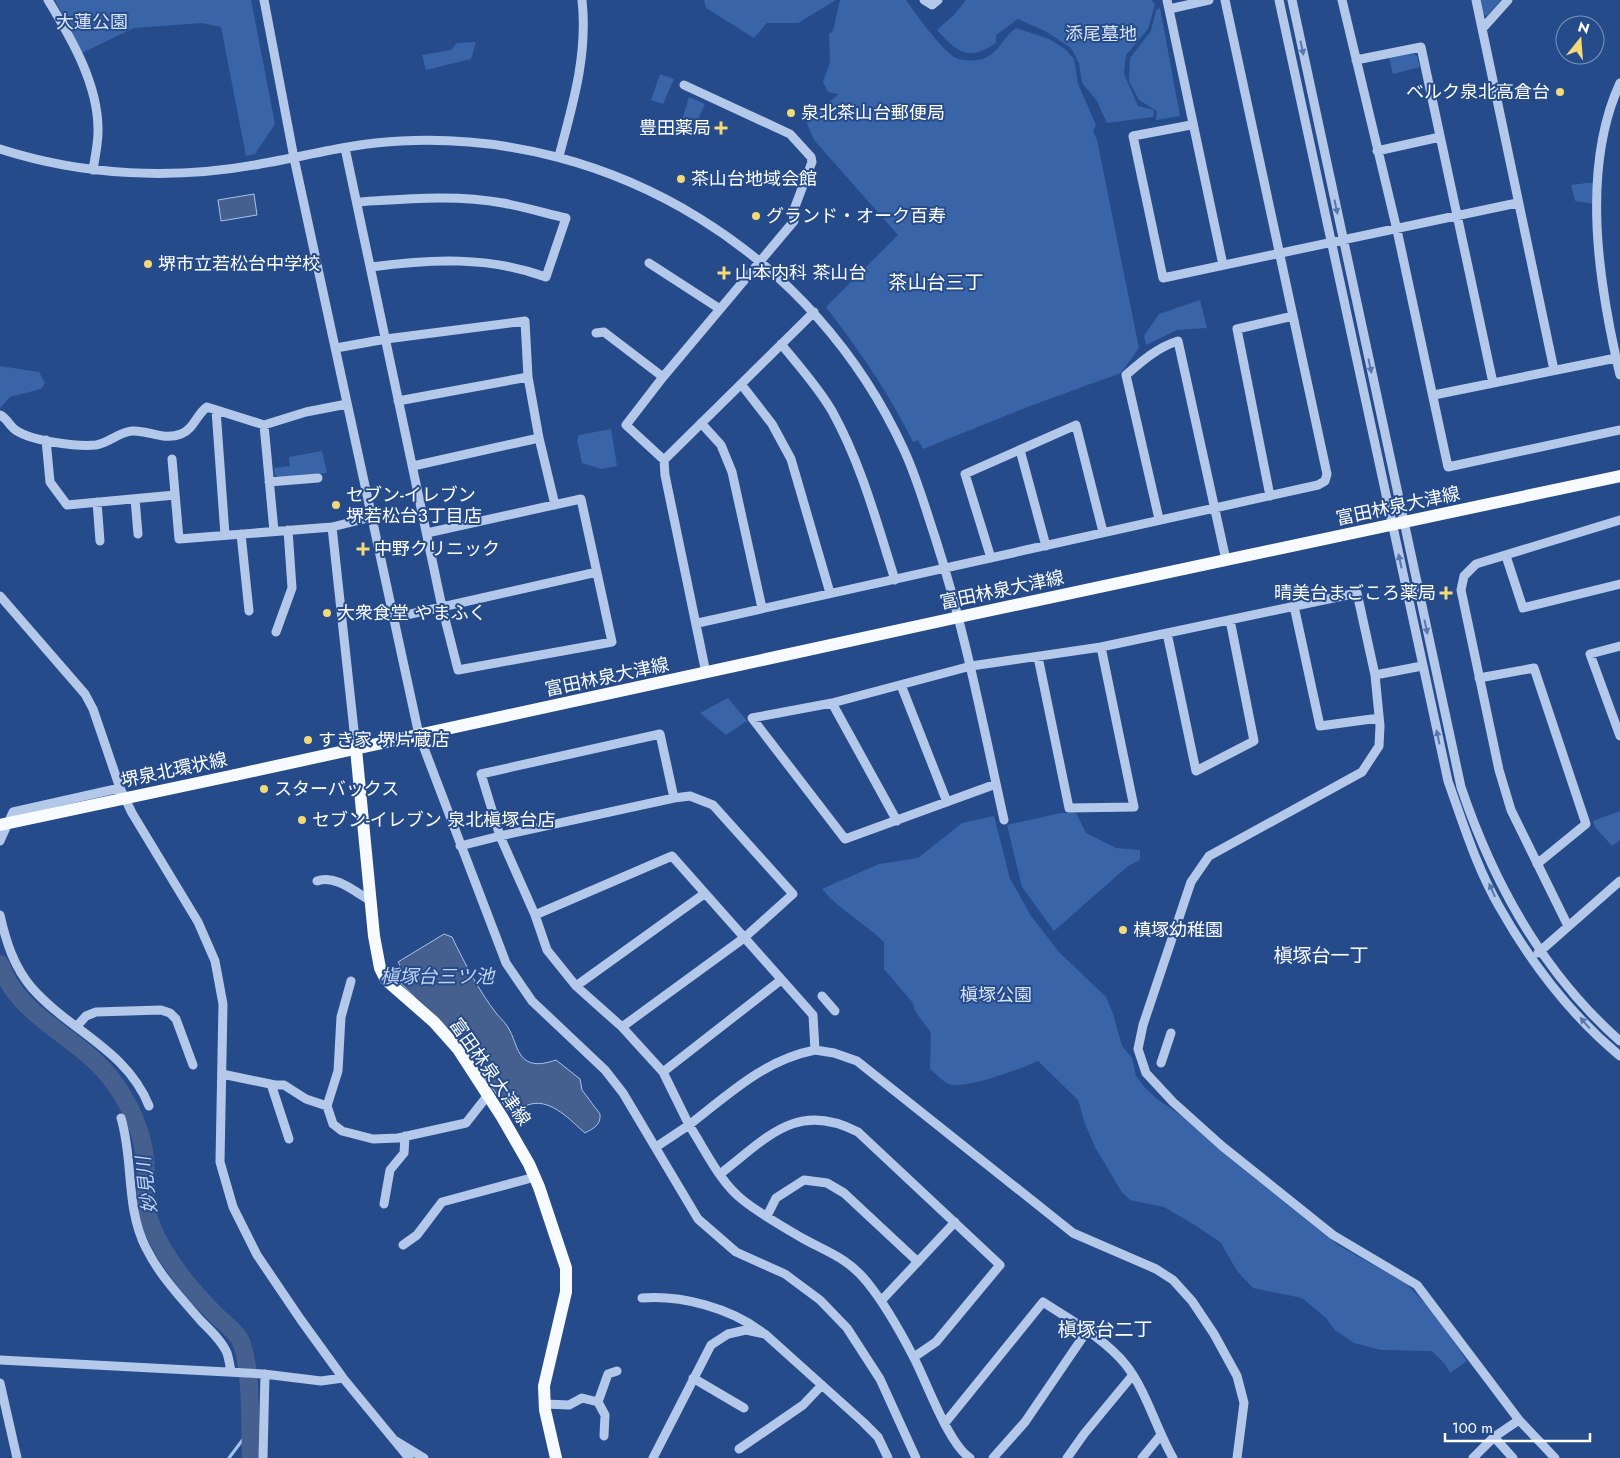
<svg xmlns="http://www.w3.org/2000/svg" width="1620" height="1458" viewBox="0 0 1620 1458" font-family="Jost,'Noto Sans JP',sans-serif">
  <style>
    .green { fill: #3a64a8 }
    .water { fill: #45608e; stroke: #a8c2eb }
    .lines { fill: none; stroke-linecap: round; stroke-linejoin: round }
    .stream { stroke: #a8c2eb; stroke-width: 3 }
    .river { stroke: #45608e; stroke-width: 18 }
    .minor { stroke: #b4c8ea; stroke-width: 9 }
    .major { stroke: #f7fafe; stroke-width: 12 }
    .major-bridge { stroke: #f7fafe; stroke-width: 12 }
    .oneway { fill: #5877ac }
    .poi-dot { fill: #f3d978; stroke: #264b8b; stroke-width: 2 }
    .labels { text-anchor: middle; stroke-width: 4; stroke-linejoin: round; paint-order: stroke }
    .park-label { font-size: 18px; fill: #d8e4f8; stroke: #264b8b }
    .poi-label { font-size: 18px; fill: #fff; stroke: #264b8b; text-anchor: start }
    .street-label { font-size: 18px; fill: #fff; stroke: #264b8b }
    .neighbourhood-label { font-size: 19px; fill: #fff; stroke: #264b8b }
    .water-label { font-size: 19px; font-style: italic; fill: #c0d3f1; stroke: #264b8b }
  </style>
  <rect width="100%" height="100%" fill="#264b8b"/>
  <!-- green -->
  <path class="green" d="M 55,0 L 251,0 L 275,124 L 255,154 L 246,156 L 221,27 L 202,23 L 134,28 L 82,53 Z
    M 704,0 L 836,0 L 798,23 L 767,23 L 754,38 L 706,8 Z
    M 840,0 L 906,0 C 915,13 943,52 956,58 C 963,61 976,61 983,59 C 999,53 1003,37 1016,28 L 1049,39 L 1065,49 L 1074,59 L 1078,84 L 1096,125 L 1093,131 L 1097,140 L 1139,348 L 1121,373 L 1030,406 L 923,449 L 918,440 L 913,442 C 889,393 859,350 826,307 L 898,235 L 814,140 L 806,121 L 839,94 L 828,92 L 823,82 L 830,62 L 829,34 L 833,31 Z
    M 966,0 L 1151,0 L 1155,4 L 1148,29 L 1126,55 L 1124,74 L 1138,106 L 1154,110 L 1153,117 L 1107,123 L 1097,101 L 1082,83 L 1079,63 L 1071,48 L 1047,32 L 1018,19 L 996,35 L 996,43 C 968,62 957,52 937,30 L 954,15 Z
    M 1479,0 L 1501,0 L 1487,16 L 1483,14 Z
    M 1160,8 L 1180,116 L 1156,120 L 1157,111 L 1139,100 L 1129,81 L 1130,58 L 1151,31 L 1156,10 Z
    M 476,42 L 471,59 L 426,70 L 422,55 L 451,50 L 457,43 Z
    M 1413,53 L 1417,56 L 1420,67 L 1393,74 L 1389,58 Z
    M 660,74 L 674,79 L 663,104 L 651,100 Z
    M 689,97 L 705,104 L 695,126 L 682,120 Z
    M 1587,183 L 1594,183 L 1595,204 L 1575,201 L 1571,185 Z
    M 1200,300 L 1207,328 L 1177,330 L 1146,345 L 1144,336 L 1159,314 Z
    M 0,366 L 39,372 L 45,383 L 41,389 L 10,397 L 0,408 Z
    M 611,429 L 617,466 L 601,469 L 582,463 L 577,440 L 579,435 Z
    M 322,451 L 327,473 L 278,477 L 275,475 L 274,468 L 290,466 L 289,457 Z
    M 728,698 L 747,721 L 726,735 L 700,713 Z
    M 1620,811 L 1620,840 L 1612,846 L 1595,827 L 1593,821 Z
    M 1061,813 L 1076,813 L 1086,833 L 1116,848 L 1140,850 L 1140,860 L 1128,866 L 1054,931 L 1022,887 L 1007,825 Z
    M 994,816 L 1010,879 L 1020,896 L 1031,916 L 1059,952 L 1106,997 L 1113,1014 L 1122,1046 L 1132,1058 L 1136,1076 L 1146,1089 L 1157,1099 L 1189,1121 L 1338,1245 L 1407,1284 L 1432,1311 L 1467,1361 L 1450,1373 L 1445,1364 L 1432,1351 L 1381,1350 L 1354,1343 L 1335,1330 L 1326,1318 L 1302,1298 L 1253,1288 L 1237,1271 L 1221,1243 L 1198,1227 L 1164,1207 L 1130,1200 L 1121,1191 L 1095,1147 L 1085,1124 L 1078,1100 L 1038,1061 C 1020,1069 972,1087 952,1085 C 945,1084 936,1074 930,1069 L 931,1033 L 915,1011 L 913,1003 L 884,969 L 884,942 C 865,923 839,910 822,889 L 879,864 L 918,858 L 962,823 Z"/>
  <!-- water -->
  <path class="water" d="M 254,194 L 257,215 L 221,221 L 218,200 Z
    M 444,934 L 452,937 C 464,962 479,991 496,1013 C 501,1019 507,1024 510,1031 C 515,1040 517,1055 527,1061 C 536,1066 547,1063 556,1060 L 580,1079 L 582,1090 L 600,1114 C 601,1125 594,1128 585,1133 C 571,1121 552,1099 531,1104 C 523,1106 515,1112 508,1110 L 461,1045 L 392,974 L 400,965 L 398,962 Z"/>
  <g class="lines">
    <!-- stream -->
    <path class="stream" d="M 229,1458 L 250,1430"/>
    <!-- river -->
    <path class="river" d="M 0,964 C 19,1018 75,1034 109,1076 C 130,1102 145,1136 146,1170 C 146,1187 143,1205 150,1222 C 163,1257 189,1288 215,1314 C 223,1322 233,1329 239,1338 C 252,1359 250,1431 251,1458"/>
    <!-- minor -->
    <path class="minor" d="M 48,0 C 71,38 99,85 98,132 C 98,144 95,157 93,170
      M 264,0 L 294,158 L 419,735 L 506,963 L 532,1001 L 605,1070 L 623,1093 L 698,1219 L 736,1252 L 785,1274 L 820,1300 L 847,1328 L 880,1379 L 916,1458
      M 924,0 L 932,5 L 938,0
      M 1167,0 L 1223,265
      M 1279,0 L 1448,781 C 1463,823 1477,869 1500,908 C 1531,963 1572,1016 1620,1056
      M 1292,0 L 1461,787 C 1493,882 1544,974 1620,1041
      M 1342,0 L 1397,230 L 1448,467 L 1620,430
      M 1476,0 L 1554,370
      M 1169,9 L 1209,0
      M 1482,29 L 1508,0
      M 1356,60 L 1421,47 L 1493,383
      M 1620,83 C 1580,170 1599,286 1620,375
      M 1191,125 L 1133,136 L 1163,278 L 1517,203
      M 345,148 L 442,607 L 458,670 L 612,642 L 581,499 L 427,533
      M 0,149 C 84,176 174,180 260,164 C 307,156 353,143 401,141 C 615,130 815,255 904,450 C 917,478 925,507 935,537 C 965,630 983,725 1004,820
      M 1377,151 L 1440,137
      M 559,156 C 573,104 588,54 582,0
      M 357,202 C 405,199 455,194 503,203 C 524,207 545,213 566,218 L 546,277 C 488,256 431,259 371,267
      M 649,263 L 720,309
      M 596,333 L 604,332 L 663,377
      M 781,344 C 799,366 818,387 832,411 C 861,463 877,523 895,580
      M 336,348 L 386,339 L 525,321 L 528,377 L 539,438 L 555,505
      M 741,384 L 772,424 L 791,459 L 830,593
      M 1434,395 L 1616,358
      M 398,401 L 528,377
      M 216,410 L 225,535
      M 0,415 C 7,418 10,427 17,431 C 32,441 78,447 96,445 C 109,443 119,432 132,431 C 149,430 163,441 181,434 C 194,429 196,415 207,407 L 264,425 L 306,412 L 347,404
      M 701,423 L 721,445 L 732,472 L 762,608
      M 264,425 L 274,531
      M 46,440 L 50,482 L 67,505 L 175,495
      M 1020,450 L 1046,546
      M 172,459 L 179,539 L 332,527 L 372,517
      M 664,460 L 626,425 L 663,377 L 794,221 L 793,212 L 812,162 L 811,157 L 790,134 L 684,85
      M 413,466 L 539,438
      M 269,482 L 318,478
      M 1270,496 L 1237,329 L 1293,316
      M 135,499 L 138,534
      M 97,502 L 100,541
      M 1159,519 L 1126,375 C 1142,361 1158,347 1178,341 L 1226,560
      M 332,527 L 356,749
      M 241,534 L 249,611
      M 1506,556 L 1523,608 L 1620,584
      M 991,558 L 965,474 L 1076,425 L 1103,532
      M 0,596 L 85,694 L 93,709 L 120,788 L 132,813 L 198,922 L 215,961 L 223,1004 L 220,1162 L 233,1207 L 257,1255 L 301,1320 L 343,1378 L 409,1458
      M 1294,606 L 1320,726 L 1379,718
      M 393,618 L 597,572
      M 698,623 L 1318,485 L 1325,481 L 1327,474 L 1225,0
      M 276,632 L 292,588 L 288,530
      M 1167,633 L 1196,771 L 1254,741 L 1230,620
      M 1620,646 L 1590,654 L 1620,736
      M 1038,657 L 1069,808 L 1134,807 L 1101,647
      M 706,673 L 665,475 L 664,460 L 814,312
      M 1375,675 L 1422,666
      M 1479,678 L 1534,668 L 1586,824 L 1537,864
      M 901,685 L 947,802
      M 832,703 L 897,821
      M 996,784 L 845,839 L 752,718 L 832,703 L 971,666 L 1101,647 L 1357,593 L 1375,675 L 1380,726 L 1379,746 L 1362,772 L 1209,856 L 1191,882 L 1143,1025 L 1138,1049 L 1146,1073 L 1173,1102 L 1222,1146 L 1333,1235 L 1417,1285 L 1519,1420 L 1555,1458
      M 0,841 L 13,812 L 120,788
      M 460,846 L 500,836 L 674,798 L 690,796 L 713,805 L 793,894 L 744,938 L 622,1027 L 576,986 L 547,950 L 535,915 L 500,836 L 481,774 L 660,734 L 674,798
      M 317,881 C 335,874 355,892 371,901
      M 0,915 C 6,942 14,967 32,988 C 70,1031 127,1050 149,1106
      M 535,915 L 672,856 L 813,1015 L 815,1050 C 764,1060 729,1094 689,1125 L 663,1072 L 622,1027
      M 1568,926 L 1511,810 L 1499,770 L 1461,590 L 1464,576 L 1476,564 L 1620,520
      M 1538,953 L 1620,881
      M 576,986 L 704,894
      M 822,996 L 835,1011
      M 77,1026 L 86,1016 L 96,1012 L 161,1010 L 170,1013 L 176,1019 L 193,1065
      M 815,1050 L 834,1053 L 857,1061 L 1073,1233 L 1156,1269 L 1173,1280 L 1192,1301 L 1214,1334 L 1237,1376 L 1244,1403 L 1237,1458
      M 1161,1063 L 1171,1033
      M 663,1072 L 781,980
      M 222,1074 L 275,1085 L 284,1085 L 306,1099 L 327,1106 L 333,1124 L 342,1131 L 373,1139 L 398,1138 L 466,1123 L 488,1095
      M 271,1084 L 289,1139
      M 327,1106 L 338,1071 L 341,1017 L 351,981
      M 121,1118 C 134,1161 125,1207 146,1248 C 160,1276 181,1298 201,1321 C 210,1330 222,1341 227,1353 C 229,1359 230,1366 231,1372
      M 656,1147 L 689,1125 C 706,1151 720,1183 744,1201 C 762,1215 783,1227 802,1238 C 827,1252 848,1258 867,1282 C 885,1304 900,1331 913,1356 C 926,1380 948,1444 970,1458
      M 720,1174 C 767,1138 796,1100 858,1132 L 1000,1265 L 936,1342 L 914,1357
      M 384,1204 L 390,1170 L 404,1153 L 405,1136
      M 767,1216 L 776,1198 L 804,1180 L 827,1183 L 844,1193 L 918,1262
      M 403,1245 L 417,1235 L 442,1202 L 535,1177
      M 642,1298 C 682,1295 730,1308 762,1332
      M 881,1301 L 955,1222
      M 0,1360 L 264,1374 L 321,1381 L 343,1378
      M 693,1378 L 744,1408
      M 0,1383 L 17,1458
      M 545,1404 L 569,1405 L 582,1398 L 598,1402
      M 945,1423 L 1043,1302 C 1072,1321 1104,1338 1126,1365 C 1147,1392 1156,1429 1173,1458
      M 604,1436 L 605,1415 L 598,1402 L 608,1374 L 617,1371
      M 1494,1437 L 1513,1458
      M 396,1441 L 424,1458
      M 739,1449 L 803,1405 L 822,1385
      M 263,1458 L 265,1374
      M 653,1458 L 711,1345 L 728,1334 L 746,1330 L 765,1334 L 863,1422 L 878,1437 L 888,1458
      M 993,1458 L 1025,1422 L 1087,1331
      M 1067,1458 L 1084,1434 L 1132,1376
      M 1142,1458 L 1160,1436
      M 1473,1458 L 1494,1437 L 1519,1420"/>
    <!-- major -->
    <path class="major" d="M 356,749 L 374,936 L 380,968 L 386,980 L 434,1022 L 458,1049 L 502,1117 L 529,1164 L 539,1187 L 566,1268 L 566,1292 L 544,1386 L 545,1410 L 556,1458
      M 235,775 L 959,617 L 1620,476"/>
    <!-- major-bridge -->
    <path class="major-bridge" d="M 0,825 L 235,775"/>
  </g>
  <!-- one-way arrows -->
  <defs><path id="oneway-solid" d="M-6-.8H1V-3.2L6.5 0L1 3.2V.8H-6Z" transform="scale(1.25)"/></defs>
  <g class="oneway">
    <use href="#oneway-solid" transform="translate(1302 48) rotate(78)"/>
    <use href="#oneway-solid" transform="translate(1336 207) rotate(78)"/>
    <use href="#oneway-solid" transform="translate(1370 366) rotate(78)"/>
    <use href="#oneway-solid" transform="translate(1400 561) rotate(-102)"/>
    <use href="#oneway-solid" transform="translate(1426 627) rotate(78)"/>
    <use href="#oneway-solid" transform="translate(1438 737) rotate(-102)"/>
    <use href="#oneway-solid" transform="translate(1492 890) rotate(-114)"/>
    <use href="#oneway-solid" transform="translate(1585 1023) rotate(-131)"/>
  </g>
  <!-- markers -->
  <g class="poi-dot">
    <circle cx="1560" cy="92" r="5"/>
    <circle cx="791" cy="113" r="5"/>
    <path d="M718.5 120.5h5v5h5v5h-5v5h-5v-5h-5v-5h5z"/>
    <circle cx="681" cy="179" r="5"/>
    <circle cx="756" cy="216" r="5"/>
    <circle cx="148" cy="264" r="5"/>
    <path d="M721.5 265.5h5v5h5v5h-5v5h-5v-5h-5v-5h5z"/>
    <circle cx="336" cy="505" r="5"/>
    <path d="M360.5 541.5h5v5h5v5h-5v5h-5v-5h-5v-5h5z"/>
    <path d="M1443.5 585.5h5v5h5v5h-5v5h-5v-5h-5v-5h5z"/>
    <circle cx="327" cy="613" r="5"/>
    <circle cx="308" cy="740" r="5"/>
    <circle cx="264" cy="789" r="5"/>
    <circle cx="302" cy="820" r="5"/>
    <circle cx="1123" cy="930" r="5"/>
  </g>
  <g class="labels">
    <!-- park labels -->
    <g class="park-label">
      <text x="92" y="28">大蓮公園</text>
      <text x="1101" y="40">添尾墓地</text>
      <text x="996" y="1001">槇塚公園</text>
    </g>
    <!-- poi labels -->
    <g class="poi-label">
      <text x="1550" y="98" text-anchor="end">ベルク泉北高倉台</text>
      <text x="801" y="119">泉北茶山台郵便局</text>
      <text x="711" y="134" text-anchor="end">豊田薬局</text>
      <text x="691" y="185">茶山台地域会館</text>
      <text x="766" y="222">グランド・オーク百寿</text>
      <text x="158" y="270">堺市立若松台中学校</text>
      <text x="735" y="279">山本内科 茶山台</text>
      <text x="346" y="501">セブン-イレブン<tspan x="346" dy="21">堺若松台3丁目店</tspan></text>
      <text x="374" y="555">中野クリニック</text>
      <text x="1436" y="599" text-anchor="end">晴美台まごころ薬局</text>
      <text x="337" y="619">大衆食堂 やまふく</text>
      <text x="318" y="746">すき家 堺片蔵店</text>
      <text x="274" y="795">スターバックス</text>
      <text x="312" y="826">セブン-イレブン 泉北槇塚台店</text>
      <text x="1133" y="936">槙塚幼稚園</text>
    </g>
    <!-- street labels -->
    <g class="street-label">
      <text transform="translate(1398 506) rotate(-12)" y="6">富田林泉大津線</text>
      <text transform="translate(1002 590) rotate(-12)" y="6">富田林泉大津線</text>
      <text transform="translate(607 677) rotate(-12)" y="6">富田林泉大津線</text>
      <text transform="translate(174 770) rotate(-12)" y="6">堺泉北環状線</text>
      <text transform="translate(490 1072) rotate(55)" y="6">富田林泉大津線</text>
    </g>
    <!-- neighbourhood labels -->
    <g class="neighbourhood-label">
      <text x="936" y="289">茶山台三丁</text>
      <text x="1321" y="962">槇塚台一丁</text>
      <text x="1105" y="1336">槇塚台二丁</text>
    </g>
    <!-- water labels -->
    <g class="water-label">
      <text x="437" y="983">槇塚台三ツ池</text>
      <text transform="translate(146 1185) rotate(-97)" y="7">妙見川</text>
    </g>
  </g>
  <!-- north arrow -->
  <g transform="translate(1580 40) rotate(17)"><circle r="24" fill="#264b8b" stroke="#7d93b9"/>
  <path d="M0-4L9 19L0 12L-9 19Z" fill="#f3d978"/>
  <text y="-8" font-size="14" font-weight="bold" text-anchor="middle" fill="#ffffff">N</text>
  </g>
  <!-- scale -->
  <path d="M1445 1433v8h145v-8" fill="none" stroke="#ffffff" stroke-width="2.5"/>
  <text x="1452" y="1433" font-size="15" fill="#ffffff" stroke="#264b8b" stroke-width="4" paint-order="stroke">100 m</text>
</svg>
